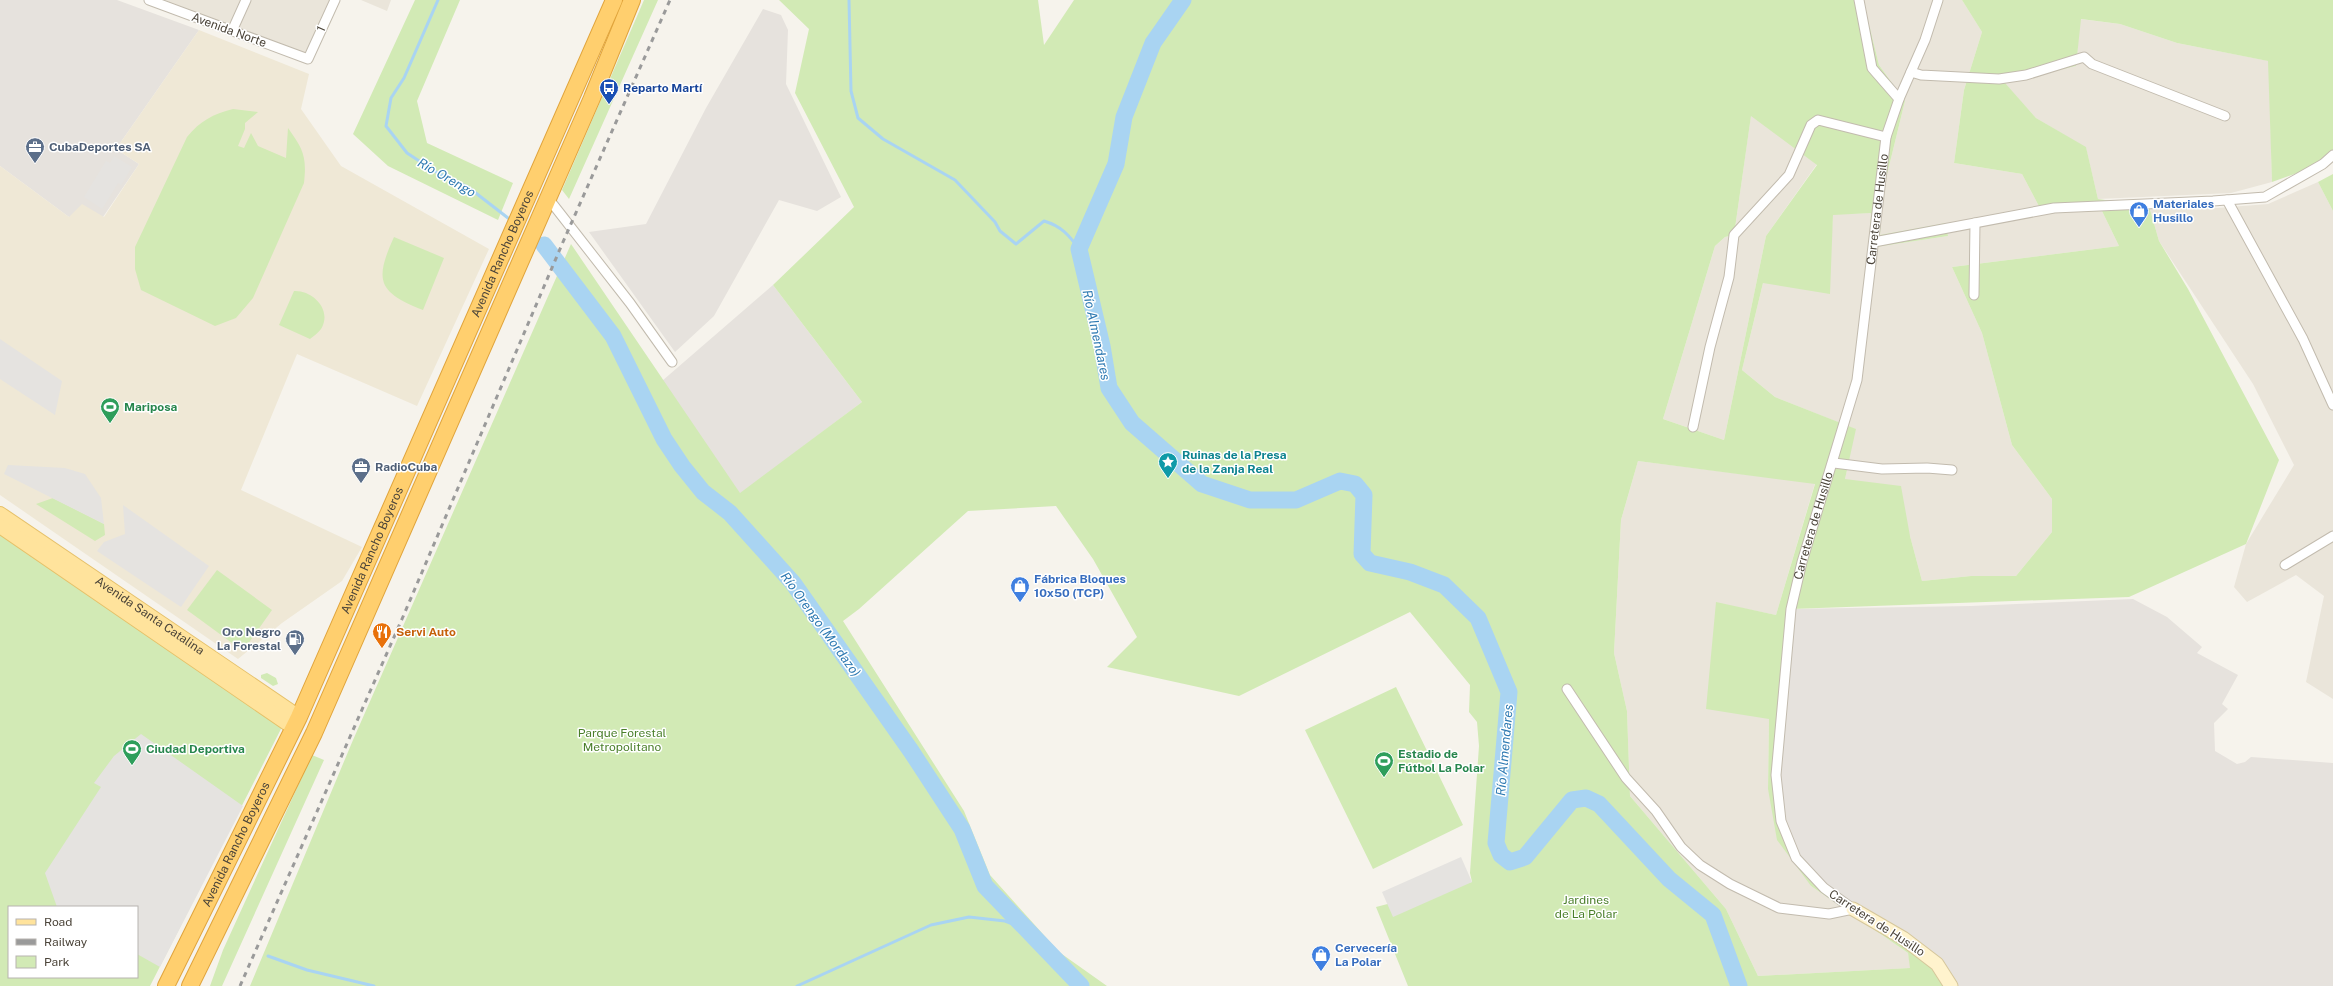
<svg xmlns="http://www.w3.org/2000/svg" width="2333" height="986" viewBox="0 0 2333 986" font-family="'Public Sans',sans-serif">
  <style>
    .residential { fill: #eae5da }
    .industrial { fill: #e6e2dd }
    .education { fill: #efe8d6 }
    .green { fill: #d2eab5; fill-rule: evenodd }
    .parking { fill: #e5e3e0 }
    .lines { fill: none; stroke-linecap: round; stroke-linejoin: round }
    .stream { stroke: #a9d4f2; stroke-width: 3 }
    .river { stroke: #a9d4f2; stroke-width: 17 }
    .street-casing { stroke: #c2bbae; stroke-width: 11 }
    .secondary-casing { stroke: #d6c79b; stroke-width: 15 }
    .primary-casing { stroke: #e6c16a; stroke-width: 16 }
    .highway-casing { stroke: #e0a43c; stroke-width: 18 }
    .street { stroke: #fff; stroke-width: 9 }
    .secondary { stroke: #fff3cd; stroke-width: 13 }
    .primary { stroke: #ffe39c; stroke-width: 14 }
    .highway { stroke: #ffcf6e; stroke-width: 16 }
    .rail { stroke: #9a9a9a; stroke-width: 3; stroke-dasharray: 5 5; stroke-linecap: butt }
    .labels { text-anchor: middle; stroke-width: 3; stroke-linejoin: round; paint-order: stroke }
    .street-label { font-size: 12px; fill: #4b4439; stroke: #fff }
    .transit-label { font-size: 12px; font-weight: bold; fill: #164399; stroke: #fff; text-anchor: start }
    .service-label { font-size: 12px; font-weight: bold; fill: #4e5e75; stroke: #fff; text-anchor: start }
    .shop-label { font-size: 12px; font-weight: bold; fill: #366cbe; stroke: #fff; text-anchor: start }
    .leisure-label { font-size: 12px; font-weight: bold; fill: #27864d; stroke: #fff; text-anchor: start }
    .culture-label { font-size: 12px; font-weight: bold; fill: #0d838f; stroke: #fff; text-anchor: start }
    .food-label { font-size: 12px; font-weight: bold; fill: #c56008; stroke: #fff; text-anchor: start }
    .park-label { font-size: 12px; fill: #4a7f2a; stroke: #fff }
    .water-label { font-size: 13px; font-style: italic; fill: #2e7ab2; stroke: #fff }
  </style>
  <rect width="100%" height="100%" fill="#f6f3ec"/>
  <!-- residential -->
  <path class="residential" d="M 149,0 L 339,0 L 308,59 Z
    M 361,0 L 391,0 L 387,11 Z
    M 1863,0 L 1962,0 L 1982,32 L 1964,90 L 1954,163 L 2022,174 L 2042,212 L 2102,211 L 2119,246 L 1952,267 L 1982,333 L 2012,445 L 2052,499 L 2052,532 L 2016,576 L 1971,576 L 1922,581 L 1910,536 L 1845,479 L 1855,429 L 1775,397 L 1742,370 L 1763,283 L 1831,245 L 1833,214 L 1871,213 L 1869,248 L 1948,236 L 1946,223 L 1880,235 L 1882,195 L 1905,101 L 1879,65 Z
    M 2080,19 L 2120,24 L 2177,43 L 2269,61 L 2272,182 L 2231,193 L 2098,199 L 2086,148 L 2036,118 L 2004,83 L 2076,66 Z
    M 1751,115 L 1817,164 L 1766,236 L 1724,440 L 1663,419 L 1715,246 L 1725,237 L 1734,235 Z
    M 2318,182 L 2333,211 L 2333,699 L 2306,682 L 2324,596 L 2296,575 L 2247,602 L 2234,587 L 2246,544 L 2294,465 L 2253,384 L 2159,241 L 2149,206 L 2217,208 L 2268,204 Z
    M 1638,461 L 1815,483 L 1776,615 L 1717,603 L 1715,625 L 1769,719 L 1768,789 L 1811,886 L 1908,953 L 1911,968 L 1758,976 L 1726,909 L 1630,796 L 1627,711 L 1614,653 L 1621,520 Z"/>
  <!-- industrial -->
  <path class="industrial" d="M 0,0 L 117,0 L 199,30 L 116,149 L 139,164 L 103,217 L 69,217 L 0,166 Z
    M 763,9 L 781,15 L 788,30 L 786,84 L 841,197 L 817,211 L 779,200 L 714,316 L 675,352 L 589,232 L 646,224 L 706,108 Z
    M 773,285 L 862,402 L 740,494 L 662,381 Z
    M 2133,599 L 2167,617 L 2202,647 L 2197,653 L 2238,675 L 2222,704 L 2228,709 L 2214,723 L 2215,751 L 2237,764 L 2245,762 L 2251,757 L 2333,763 L 2333,986 L 1951,986 L 1853,909 L 1796,858 L 1781,821 L 1776,775 L 1791,609 L 1971,606 Z"/>
  <!-- education -->
  <path class="education" d="M 199,30 L 309,74 L 301,109 L 341,166 L 489,249 L 417,406 L 297,354 L 241,490 L 362,547 L 342,581 L 282,623 L 238,659 L 0,495 L 0,166 L 69,217 L 82,204 L 104,217 L 139,164 L 116,149 Z"/>
  <!-- green -->
  <path class="green" d="M 415,0 L 460,0 L 417,101 L 427,143 L 513,183 L 498,220 L 388,166 L 353,134 Z
    M 644,0 L 658,0 L 569,199 L 562,190 Z
    M 779,0 L 1038,0 L 1044,45 L 1074,0 L 1863,0 L 1879,65 L 1905,101 L 1882,195 L 1880,235 L 1946,223 L 1948,236 L 1869,248 L 1871,213 L 1833,215 L 1830,294 L 1763,283 L 1742,370 L 1775,397 L 1856,429 L 1845,479 L 1901,486 L 1910,536 L 1922,581 L 1971,576 L 2016,576 L 2052,532 L 2052,499 L 2012,445 L 1982,333 L 1952,267 L 2119,246 L 2102,211 L 2042,212 L 2022,174 L 1954,163 L 1964,90 L 1982,32 L 1962,0 L 2333,0 L 2333,155 L 2323,164 L 2272,182 L 2268,61 L 2177,43 L 2120,24 L 2081,19 L 2076,66 L 2005,83 L 2036,118 L 2086,147 L 2098,199 L 2149,206 L 2159,241 L 2188,289 L 2279,460 L 2246,544 L 2129,597 L 1791,609 L 1776,775 L 1781,821 L 1796,858 L 1824,888 L 1894,932 L 1951,986 L 1408,986 L 1376,907 L 1472,882 L 1470,873 L 1479,746 L 1477,722 L 1469,712 L 1470,685 L 1410,612 L 1239,696 L 1107,667 L 1137,637 L 1093,559 L 1056,506 L 968,511 L 859,609 L 843,621 L 964,811 L 990,875 L 1059,952 L 1107,986 L 250,986 L 353,740 L 571,244 L 740,493 L 862,402 L 773,285 L 854,207 L 795,93 L 809,29 ZM 1751,116 L 1817,165 L 1766,236 L 1724,440 L 1663,419 L 1715,246 L 1725,237 L 1734,235 ZM 1638,461 L 1815,484 L 1776,615 L 1716,602 L 1706,709 L 1769,719 L 1768,789 L 1777,840 L 1811,886 L 1908,953 L 1910,968 L 1758,976 L 1726,909 L 1630,796 L 1627,711 L 1614,653 L 1621,520 Z
    M 233,109 L 258,112 L 245,123 L 245,129 L 238,146 L 244,148 L 251,133 L 258,146 L 286,158 L 288,128 C 303,149 307,156 304,183 L 253,298 L 236,318 L 215,326 L 141,290 L 135,269 L 135,247 L 187,137 C 200,121 213,114 233,109 Z
    M 2333,174 L 2333,211 L 2318,182 Z
    M 394,237 L 444,258 L 423,310 C 378,292 374,281 394,237 Z
    M 294,291 C 311,290 330,307 323,325 C 321,331 315,335 310,339 L 279,325 Z
    M 53,498 L 104,524 L 105,535 L 95,541 L 36,504 Z
    M 0,534 L 283,725 L 150,986 L 0,986 ZM 9,907 L 137,907 L 137,977 L 9,977 Z
    M 217,570 L 272,610 L 243,651 L 187,610 Z
    M 267,673 L 276,678 L 278,684 L 273,686 L 261,678 L 261,675 Z
    M 1396,687 L 1463,825 L 1373,869 L 1305,730 Z
    M 312,755 L 324,760 L 222,986 L 210,986 L 223,950 Z"/>
  <!-- parking -->
  <path class="parking" d="M 114,156 L 132,167 L 121,185 L 118,183 L 102,209 L 84,197 L 106,161 L 110,163 Z
    M 0,339 L 62,381 L 55,415 L 0,379 Z
    M 8,465 L 65,468 L 85,474 L 101,498 L 104,524 L 4,474 Z
    M 123,505 L 209,566 L 181,607 L 97,551 L 104,542 L 125,534 Z
    M 141,734 L 243,806 L 160,967 L 137,954 L 137,907 L 57,907 L 45,873 L 101,787 L 94,783 L 114,756 Z
    M 1461,857 L 1472,882 L 1393,917 L 1382,892 Z"/>
  <g class="lines">
    <!-- stream -->
    <path class="stream" d="M 438,0 L 404,78 L 391,98 L 386,126 L 407,153 L 436,172 L 468,187 L 508,218
      M 849,0 L 851,91 L 858,118 L 883,139 L 955,180 L 995,222 L 1000,231 L 1016,244 L 1044,221 C 1061,226 1069,235 1079,249
      M 268,956 L 307,970 L 374,986
      M 797,986 L 931,925 L 969,917 L 1005,921 L 1023,928"/>
    <!-- river -->
    <path class="river" d="M 1183,0 L 1153,43 L 1124,117 L 1116,164 L 1079,249 L 1102,346 L 1109,388 L 1132,423 L 1202,484 L 1250,500 L 1296,500 L 1340,481 L 1355,484 L 1364,495 L 1362,554 L 1370,563 L 1410,572 L 1444,585 L 1478,618 L 1509,692 L 1496,843 L 1501,855 L 1510,862 L 1525,857 L 1572,800 L 1586,798 L 1599,804 L 1669,879 L 1713,915 L 1739,986
      M 544,245 L 613,336 L 664,439 L 682,466 L 703,492 L 730,513 L 793,583 L 911,751 L 962,829 L 985,886 L 1081,986"/>
    <!-- street casing -->
    <g class="street-casing">
      <g id="street">
        <path d="M 149,0 L 308,59 L 335,0"/>
        <path d="M 1859,0 L 1872,68 L 1899,99"/>
        <path d="M 232,31 L 246,0"/>
        <path d="M 1911,72 L 1921,75 L 1999,79 L 2026,75 L 2084,57 L 2092,64 L 2225,116"/>
        <path d="M 548,198 L 630,303 L 672,362"/>
        <path d="M 2227,200 L 2303,339 L 2333,405"/>
        <path d="M 1874,242 L 2054,208 L 2213,201 L 2265,197 L 2323,164 L 2333,155"/>
        <path d="M 1974,295 L 1975,223"/>
        <path d="M 1693,427 L 1710,347 L 1729,277 L 1734,235 L 1789,175 L 1811,125 L 1818,120 L 1886,137"/>
        <path d="M 1834,463 L 1882,469 L 1927,468 L 1952,470"/>
        <path d="M 2285,565 L 2333,536"/>
        <path d="M 1567,689 L 1626,778 L 1656,811 L 1681,847 L 1700,865 L 1730,884 L 1779,908 L 1829,914 L 1853,909"/>
        <path id="s1" d="M 1853,909 L 1824,888 L 1796,858 L 1781,821 L 1776,775 L 1791,609 L 1802,562 L 1857,380 L 1886,137 L 1899,99 L 1925,40 L 1938,0"/>
      </g>
    </g>
    <!-- secondary casing -->
    <g class="secondary-casing">
      <path id="secondary" d="M 1853,909 L 1903,938 L 1937,964 L 1951,986"/>
    </g>
    <!-- primary casing -->
    <g class="primary-casing">
      <g id="primary">
        <path id="s2" d="M 0,514 L 299,717"/>
        <path d="M 0,526 L 294,728"/>
      </g>
    </g>
    <!-- highway casing -->
    <g class="highway-casing">
      <g id="highway">
        <path id="s3" d="M 166,986 L 299,717 L 614,0"/>
        <path d="M 190,986 L 314,733 L 592,98 L 632,0"/>
      </g>
    </g>
    <!-- street -->
    <use href="#street" class="street"/>
    <!-- secondary -->
    <use href="#secondary" class="secondary"/>
    <!-- primary -->
    <use href="#primary" class="primary"/>
    <!-- highway -->
    <use href="#highway" class="highway"/>
    <!-- rail -->
    <path class="rail" d="M 240,986 L 402,619 L 563,242 L 670,0"/>
  </g>
  <!-- icons -->
  <defs>
    <g id="bus-pin" transform="scale(1)"><path d="M0 17L-7.5 6A9.5 9.5 0 1 1 7.5 6Z" fill="#1a4fb4" stroke="#fff"/><path d="M-5-6H5V4H4V6H2V4H-2V6H-4V4H-5ZM-3.5-4V0h7V-4ZM-3.5 1.2v1.5H-2V1.2ZM2 1.2v1.5H3.5V1.2Z" fill="#fff"/></g>
    <g id="office-pin" transform="scale(1)"><path d="M0 17L-7.5 6A9.5 9.5 0 1 1 7.5 6Z" fill="#5c6f8a" stroke="#fff"/><path d="M-6-3h4V-5.5h4V-3h4V5H-6ZM-1-4.5V-3h2v-1.5ZM-6 0V1H6V0Z" fill="#fff"/></g>
    <g id="shop-pin" transform="scale(1)"><path d="M0 17L-7.5 6A9.5 9.5 0 1 1 7.5 6Z" fill="#3f7fe0" stroke="#fff"/><path d="M-5-2.5h2.3a2.7 3.5 0 0 1 5.4 0H5L5.5 6h-11ZM-1.5-2.5h3a1.5 2.3 0 0 0-3 0Z" fill="#fff"/></g>
    <g id="stadium-pin" transform="scale(1)"><path d="M0 17L-7.5 6A9.5 9.5 0 1 1 7.5 6Z" fill="#2e9e5b" stroke="#fff"/><path d="M0-5a6.5 5 0 1 0 0 10a6.5 5 0 1 0 0-10ZM-3.5-1.8h7v3.6h-7Z" fill="#fff"/></g>
    <g id="sight-pin" transform="scale(1)"><path d="M0 17L-7.5 6A9.5 9.5 0 1 1 7.5 6Z" fill="#0f9aa8" stroke="#fff"/><path d="M0-6L1.8-2.2L6-1.7L2.9 1.2L3.7 5.4L0 3.3L-3.7 5.4L-2.9 1.2L-6-1.7L-1.8-2.2Z" fill="#fff"/></g>
    <g id="restaurant-pin" transform="scale(1)"><path d="M0 17L-7.5 6A9.5 9.5 0 1 1 7.5 6Z" fill="#e8710a" stroke="#fff"/><path d="M-5-6h1v4h1v-4h1v4h1v-4h1v5L-1.5 .5V6h-2V.5L-5-1ZM5-6V6H3V1.5H1.5Q1.5-4 5-6Z" fill="#fff"/></g>
    <g id="fuel-pin" transform="scale(1)"><path d="M0 17L-7.5 6A9.5 9.5 0 1 1 7.5 6Z" fill="#5c6f8a" stroke="#fff"/><path d="M-5.5-6h7V0h2V4h1.3V-2.5L3-4.5l.8-.8L6-3V5H2.5V1h-1V6h-7ZM-4.2-4.7v3.2H.2V-4.7Z" fill="#fff"/></g>
  </defs>
  <g fill-rule="evenodd">
    <use href="#bus-pin" x="609" y="88"/>
    <use href="#office-pin" x="35" y="147"/>
    <use href="#shop-pin" x="2139" y="211"/>
    <use href="#stadium-pin" x="110" y="407"/>
    <use href="#sight-pin" x="1168" y="462"/>
    <use href="#office-pin" x="361" y="467"/>
    <use href="#shop-pin" x="1020" y="586"/>
    <use href="#restaurant-pin" x="382" y="632"/>
    <use href="#fuel-pin" x="295" y="639"/>
    <use href="#stadium-pin" x="132" y="749"/>
    <use href="#stadium-pin" x="1384" y="761"/>
    <use href="#shop-pin" x="1321" y="955"/>
  </g>
  <g class="labels">
    <!-- street labels -->
    <g class="street-label">
      <text transform="translate(321 29) rotate(-66)" y="4">1</text>
      <text transform="translate(229 30) rotate(20)" y="4">Avenida Norte</text>
      <text dy="4" stroke="none"><textPath href="#s1" startOffset="740">Carretera de Husillo</textPath></text>
      <text dy="4" stroke="none"><textPath href="#s3" startOffset="806">Avenida Rancho Boyeros</textPath></text>
      <text dy="4" stroke="none"><textPath href="#s1" startOffset="416">Carretera de Husillo</textPath></text>
      <text dy="4" stroke="none"><textPath href="#s3" startOffset="482">Avenida Rancho Boyeros</textPath></text>
      <text dy="4" stroke="none"><textPath href="#s2" startOffset="181">Avenida Santa Catalina</textPath></text>
      <text dy="4" stroke="none"><textPath href="#s3" startOffset="158">Avenida Rancho Boyeros</textPath></text>
      <text transform="translate(1877 923) rotate(33)" y="4">Carretera de Husillo</text>
    </g>
    <!-- transit labels -->
    <g class="transit-label">
      <text x="623" y="92">Reparto Martí</text>
    </g>
    <!-- service labels -->
    <g class="service-label">
      <text x="49" y="151">CubaDeportes SA</text>
      <text x="375" y="471">RadioCuba</text>
      <text x="281" y="636" text-anchor="end">Oro Negro<tspan x="281" dy="14">La Forestal</tspan></text>
    </g>
    <!-- shop labels -->
    <g class="shop-label">
      <text x="2153" y="208">Materiales<tspan x="2153" dy="14">Husillo</tspan></text>
      <text x="1034" y="583">Fábrica Bloques<tspan x="1034" dy="14">10x50 (TCP)</tspan></text>
      <text x="1335" y="952">Cervecería<tspan x="1335" dy="14">La Polar</tspan></text>
    </g>
    <!-- leisure labels -->
    <g class="leisure-label">
      <text x="124" y="411">Mariposa</text>
      <text x="146" y="753">Ciudad Deportiva</text>
      <text x="1398" y="758">Estadio de<tspan x="1398" dy="14">Fútbol La Polar</tspan></text>
    </g>
    <!-- culture labels -->
    <g class="culture-label">
      <text x="1182" y="459">Ruinas de la Presa<tspan x="1182" dy="14">de la Zanja Real</tspan></text>
    </g>
    <!-- food labels -->
    <g class="food-label">
      <text x="396" y="636">Servi Auto</text>
    </g>
    <!-- park labels -->
    <g class="park-label">
      <text x="622" y="737">Parque Forestal<tspan x="622" dy="14">Metropolitano</tspan></text>
      <text x="1586" y="904">Jardines<tspan x="1586" dy="14">de La Polar</tspan></text>
    </g>
    <!-- water labels -->
    <g class="water-label">
      <text transform="translate(447 177) rotate(30)" y="5">Río Orengo</text>
      <text transform="translate(1097 335) rotate(78)" y="5">Río Almendares</text>
      <text transform="translate(821 624) rotate(54)" y="5">Río Orengo (Mordazo)</text>
      <text transform="translate(1504 750) rotate(-85)" y="5">Río Almendares</text>
    </g>
  </g>
  <!-- legend -->
  <rect x="8" y="906" width="130" height="72" fill="#ffffff" stroke="#b7b4b0"/>
  <rect x="16" y="919" width="20" height="6" fill="#ffe39c" stroke="#b7b4b0"/>
  <text x="44" y="926" font-size="12" fill="#4b4439">Road</text>
  <rect x="16" y="939" width="20" height="6" fill="#9a9a9a" stroke="#b7b4b0"/>
  <text x="44" y="946" font-size="12" fill="#4b4439">Railway</text>
  <rect x="16" y="956" width="20" height="12" fill="#d2eab5" stroke="#b7b4b0"/>
  <text x="44" y="966" font-size="12" fill="#4b4439">Park</text>
</svg>
